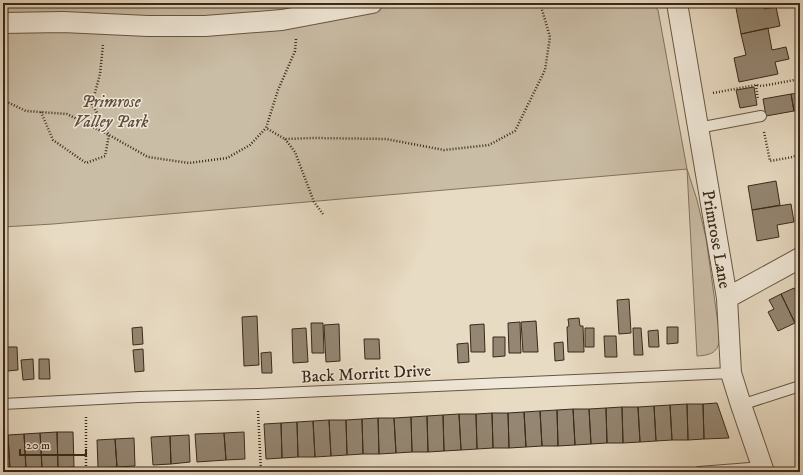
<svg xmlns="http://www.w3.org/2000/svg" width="803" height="475" viewBox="0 0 803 475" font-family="'IM FELL DW Pica',serif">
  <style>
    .green { fill: #cabda6; stroke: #827360 }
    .building { fill: #948672; stroke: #3a291a }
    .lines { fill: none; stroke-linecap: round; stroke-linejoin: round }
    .lane-casing { stroke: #665644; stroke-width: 12 }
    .street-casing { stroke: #665644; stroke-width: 22 }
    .path { stroke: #3a291a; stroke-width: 2.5; stroke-dasharray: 1 2; stroke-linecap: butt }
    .lane { stroke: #f0e8d8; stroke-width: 10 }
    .street { stroke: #f0e8d8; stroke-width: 20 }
    .labels { text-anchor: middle; stroke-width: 3; stroke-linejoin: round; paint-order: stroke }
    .park-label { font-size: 17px; font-style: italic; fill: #5e4e3d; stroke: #f0e8d8 }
    .street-label { font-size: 17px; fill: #3a291a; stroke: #f0e8d8 }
  </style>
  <rect width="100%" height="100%" fill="#e8dbc3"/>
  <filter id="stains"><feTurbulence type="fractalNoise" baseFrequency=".005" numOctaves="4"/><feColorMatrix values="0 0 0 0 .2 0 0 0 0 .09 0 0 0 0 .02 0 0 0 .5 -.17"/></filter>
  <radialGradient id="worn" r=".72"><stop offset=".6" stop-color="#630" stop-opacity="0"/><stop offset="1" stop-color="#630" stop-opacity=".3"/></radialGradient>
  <!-- green -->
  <path class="green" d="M 3,3 L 650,3 L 658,10 L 687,169 L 697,200 L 706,238 L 720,338 C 718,353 711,355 697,356 L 687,169 L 53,224 L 3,227 Z"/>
  <!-- building -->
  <path class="building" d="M 735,3 L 763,3 L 764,9 L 776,7 L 780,26 L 741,34 Z
    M 768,28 L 772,50 L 786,47 L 789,59 L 775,62 L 778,74 L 739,82 L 734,58 L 746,55 L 741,34 Z
    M 754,87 L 757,105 L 740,108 L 736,90 Z
    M 800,93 L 800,110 L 794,111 L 791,94 Z
    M 791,94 L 794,111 L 766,116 L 763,99 Z
    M 776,181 L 780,205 L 752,210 L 748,186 Z
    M 791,204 L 794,222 L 777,225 L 779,237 L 757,241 L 752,210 Z
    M 794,288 L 799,298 L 800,297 L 800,321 L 795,323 L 781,294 Z
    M 781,294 L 795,323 L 778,331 L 768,312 L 774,309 L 769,300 Z
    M 629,299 L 631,333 L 619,334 L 617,300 Z
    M 257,316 L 259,365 L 244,366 L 242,317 Z
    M 579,318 L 580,326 L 583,326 L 584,352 L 568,352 L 567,327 L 569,326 L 568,319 Z
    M 536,321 L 538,352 L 523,352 L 521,322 Z
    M 520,322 L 521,353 L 509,353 L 508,323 Z
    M 311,323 L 323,323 L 324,353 L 312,353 Z
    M 339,324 L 340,361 L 326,362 L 324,325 Z
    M 484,324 L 485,352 L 471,352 L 470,325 Z
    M 142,327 L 143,344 L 133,345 L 132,328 Z
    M 667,327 L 678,327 L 678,343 L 667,344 Z
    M 306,328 L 308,362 L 293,363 L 292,329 Z
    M 585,328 L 594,328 L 594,347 L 585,347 Z
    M 633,328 L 641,328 L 643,355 L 634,355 Z
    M 658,330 L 659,347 L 649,347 L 648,331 Z
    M 604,336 L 616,336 L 617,357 L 605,357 Z
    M 493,337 L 505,337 L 505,356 L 493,357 Z
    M 364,339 L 379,339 L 380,359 L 365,359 Z
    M 563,342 L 564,360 L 555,361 L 554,343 Z
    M 468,343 L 469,362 L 458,363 L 457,344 Z
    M 6,347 L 17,347 L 18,370 L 7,371 Z
    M 143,349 L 144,371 L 135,372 L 133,350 Z
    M 271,352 L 272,373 L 262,373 L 261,353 Z
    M 33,359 L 34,379 L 23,380 L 21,360 Z
    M 39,359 L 49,359 L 50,379 L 39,379 Z
    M 717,403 L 729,438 L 704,439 L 703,404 Z
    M 687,404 L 688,440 L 672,440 L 670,405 Z
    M 687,404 L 703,404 L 704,439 L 688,440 Z
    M 670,405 L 672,440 L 656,441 L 654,406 Z
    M 654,406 L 656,441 L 640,442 L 638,407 Z
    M 622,407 L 623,443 L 607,443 L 606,408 Z
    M 622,407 L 638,407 L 640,442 L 623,443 Z
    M 606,408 L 607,443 L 591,444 L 589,409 Z
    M 573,409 L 575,445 L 558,446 L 557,410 Z
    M 573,409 L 589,409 L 591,444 L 575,445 Z
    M 557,410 L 558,446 L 542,446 L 540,411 Z
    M 540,411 L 542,446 L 526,447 L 524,412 Z
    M 524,412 L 526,447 L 509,448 L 508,413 Z
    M 492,413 L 493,448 L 477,449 L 476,414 Z
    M 492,413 L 508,413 L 509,448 L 493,448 Z
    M 459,414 L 461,450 L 444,451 L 443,415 Z
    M 459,414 L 476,414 L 477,449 L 461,450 Z
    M 443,415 L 444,451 L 428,452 L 427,416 Z
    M 427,416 L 428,452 L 412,452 L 411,417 Z
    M 411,417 L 412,452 L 396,453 L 394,418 Z
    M 378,418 L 379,454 L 363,454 L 362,419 Z
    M 378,418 L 394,418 L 396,453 L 379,454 Z
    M 362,419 L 363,454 L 347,455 L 346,420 Z
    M 329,420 L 331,456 L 315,457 L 313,421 Z
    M 329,420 L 346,420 L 347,455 L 331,456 Z
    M 313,421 L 315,457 L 298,457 L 297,422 Z
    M 297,422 L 298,457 L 282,458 L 281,423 Z
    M 281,423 L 282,458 L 266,459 L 264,424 Z
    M 57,432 L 58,468 L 42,468 L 40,433 Z
    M 57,432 L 73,432 L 74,467 L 58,468 Z
    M 244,432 L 245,459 L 226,460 L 224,433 Z
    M 40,433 L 42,468 L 26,469 L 24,434 Z
    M 224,433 L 226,460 L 197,462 L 195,434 Z
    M 24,434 L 26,469 L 10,470 L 8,435 Z
    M 3,435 L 8,435 L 10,470 L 3,470 Z
    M 189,435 L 190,462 L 171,464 L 170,436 Z
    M 170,436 L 171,464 L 153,465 L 151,437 Z
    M 134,438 L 135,466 L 117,467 L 115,439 Z
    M 115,439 L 117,467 L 98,468 L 97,440 Z"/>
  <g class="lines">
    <!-- lane casing -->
    <g class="lane-casing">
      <path id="lane" d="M 698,128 L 761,116
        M 3,404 L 139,397 L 258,394 L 731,373
        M 741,405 L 800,386
        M 699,472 L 763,467"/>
    </g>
    <!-- street casing -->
    <g class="street-casing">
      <path id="street" d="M 677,3 L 727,298 L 731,373 L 741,405 L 764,472
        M 3,23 L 63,22 L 148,26 L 205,26 L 282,20 L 372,3
        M 727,298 L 800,258"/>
    </g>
    <!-- path -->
    <path class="path" d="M 296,39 L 295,51 L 278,90 L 266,128 L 285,139 L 314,138 L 386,139 L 444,150 L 489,145 L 515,131 L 545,70 L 550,37 L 540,3
      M 103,45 L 100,74 L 92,104 L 109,135 L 148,157 L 189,163 L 227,158 L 250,145 L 266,128
      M 756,85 L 758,100
      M 713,93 L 756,85 L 762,86 L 800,79
      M 3,100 L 26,111 L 67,114 L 109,135 L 105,156 L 86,163 L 53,140 L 41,112
      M 764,132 L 770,161 L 793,157 L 800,153
      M 285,139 L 295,152 L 314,202 L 323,214
      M 258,411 L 261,472
      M 86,417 L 86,472"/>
    <!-- lane -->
    <use href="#lane" class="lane"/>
    <!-- street -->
    <use href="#street" class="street"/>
  </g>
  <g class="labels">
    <!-- park labels -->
    <g class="park-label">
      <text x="111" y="107">Primrose<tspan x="111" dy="20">Valley Park</tspan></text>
    </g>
    <!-- street labels -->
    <g class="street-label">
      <text transform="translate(717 239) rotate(80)" y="6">Primrose Lane</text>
      <text transform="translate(366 373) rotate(-3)" y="6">Back Morritt Drive</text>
    </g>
  </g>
  <!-- margin -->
  <rect width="803" height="475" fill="none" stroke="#e8dbc3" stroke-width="16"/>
  <rect x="4" y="4" width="795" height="467" fill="none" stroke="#3a291a" stroke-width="2"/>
  <rect x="8" y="8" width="787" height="459" fill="none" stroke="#3a291a"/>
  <!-- scale -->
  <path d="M20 449v6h66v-6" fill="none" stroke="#3a291a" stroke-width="2"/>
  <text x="26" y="449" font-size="12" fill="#3a291a" stroke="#f0e8d8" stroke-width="3" paint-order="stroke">20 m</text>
  <rect width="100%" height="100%" filter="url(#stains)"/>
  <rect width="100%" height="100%" fill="url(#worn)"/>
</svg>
